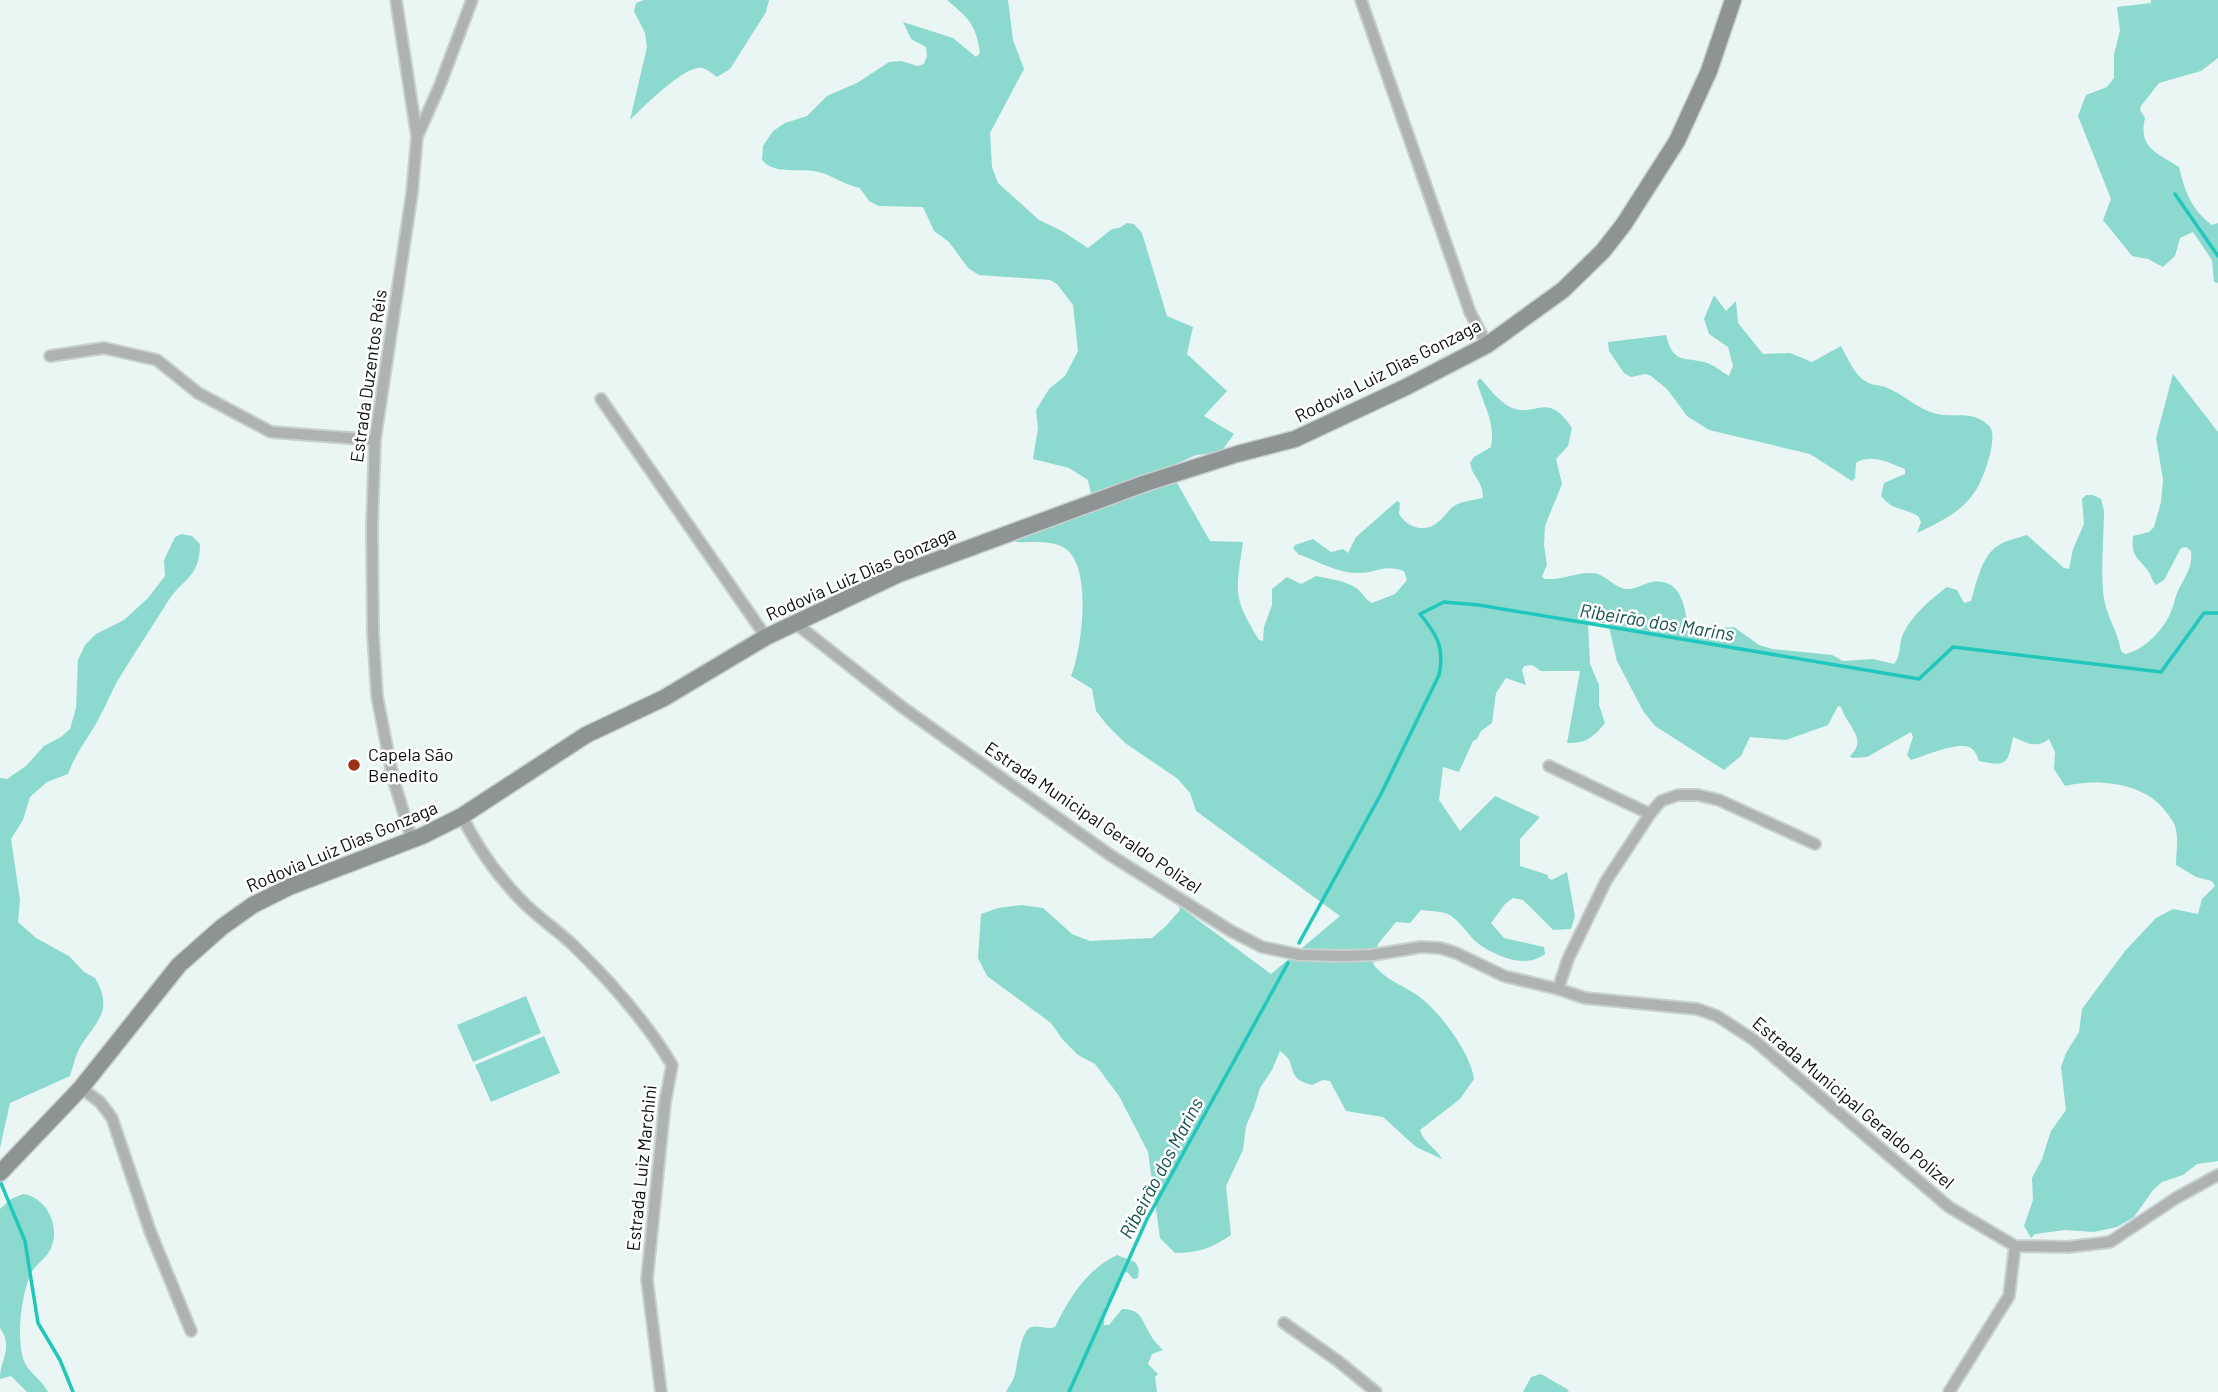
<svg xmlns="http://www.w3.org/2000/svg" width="2218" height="1392" viewBox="0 0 2218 1392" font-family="Barlow,sans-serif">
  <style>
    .green { fill: #8cd9d0 }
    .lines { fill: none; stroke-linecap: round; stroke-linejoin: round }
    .stream { stroke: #20c7ba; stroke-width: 3.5 }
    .street-casing { stroke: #c6d1cf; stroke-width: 14 }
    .secondary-casing { stroke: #c6d1cf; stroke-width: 19 }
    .street { stroke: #aeb3b2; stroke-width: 10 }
    .secondary { stroke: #8d9493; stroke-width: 16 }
    .poi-dot { fill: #9c3414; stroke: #fff; stroke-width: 2.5 }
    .labels { text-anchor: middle; stroke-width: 5; stroke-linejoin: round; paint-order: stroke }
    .street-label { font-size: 18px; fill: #090d0c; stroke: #fff }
    .poi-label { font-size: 18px; fill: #090d0c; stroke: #fff; text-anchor: start }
    .water-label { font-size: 19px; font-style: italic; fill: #12514c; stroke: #fff }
  </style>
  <rect width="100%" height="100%" fill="#eaf6f4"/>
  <!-- green -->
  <path class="green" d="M 644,0 L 769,0 L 766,12 L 730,69 L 717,77 C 713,74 707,69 702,68 C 686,64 642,108 630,120 L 647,47 L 645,33 L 634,11 L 636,3 Z
    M 947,0 L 1008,0 L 1013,40 L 1024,69 L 990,133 L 992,167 L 998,183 L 1039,220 L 1062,231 L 1088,248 L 1112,229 L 1119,228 L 1127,223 L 1134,224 L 1142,233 L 1167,316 L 1193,327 L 1187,354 L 1227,391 L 1204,416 L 1234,434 L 1221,452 L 1196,455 L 1138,481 L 1134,493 L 1177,483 L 1210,541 L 1243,542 C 1236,592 1232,596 1259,640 L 1263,641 L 1264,627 L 1272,605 L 1272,589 L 1287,577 L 1301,584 L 1316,576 C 1329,579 1344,580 1356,588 C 1363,592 1364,599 1372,603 L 1395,594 L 1407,580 L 1404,571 C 1381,564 1378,573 1359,573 C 1339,574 1317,561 1298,554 L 1293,548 L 1295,545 L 1313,539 L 1331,552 L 1343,549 L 1348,553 L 1356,537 L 1397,501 L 1400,503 L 1399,514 C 1407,527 1425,534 1438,522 C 1444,518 1448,510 1454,506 C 1462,501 1474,500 1483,498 C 1483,480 1473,479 1470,463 L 1474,457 L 1491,447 C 1496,422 1483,405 1477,382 L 1480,378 C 1488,387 1498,400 1508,406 C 1534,421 1546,388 1572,428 L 1568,446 L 1556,459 L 1562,484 L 1545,526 L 1544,545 L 1547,565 L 1542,576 L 1544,579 C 1564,580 1576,572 1592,573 C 1604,573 1613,587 1626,589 C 1634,590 1643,584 1652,582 C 1685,577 1686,615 1689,637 L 1721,628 L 1734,627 L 1759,645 L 1772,649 L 1832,655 L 1843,661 L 1873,659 L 1894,664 C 1902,655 1898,642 1904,632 C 1914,613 1931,599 1947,587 L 1957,590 L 1964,603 L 1971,601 C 1977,582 1981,556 1999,545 C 2007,540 2018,538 2027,535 L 2064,568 L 2069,569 L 2073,549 L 2084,524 L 2082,499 L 2086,495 L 2093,495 L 2101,499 L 2104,511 C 2104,537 2100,574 2104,599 C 2107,617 2118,632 2121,651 L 2125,654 C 2143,651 2163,630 2170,614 C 2173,607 2175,599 2177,593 C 2184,577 2193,569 2191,551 L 2186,547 L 2181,548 L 2164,580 L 2156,585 C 2151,580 2152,576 2148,571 C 2137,556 2131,557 2133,536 L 2149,532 L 2154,527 L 2161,502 L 2163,480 L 2156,438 L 2173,374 L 2218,432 L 2218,1161 L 2197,1164 L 2183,1175 L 2162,1182 L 2153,1190 L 2134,1217 L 2117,1227 L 2094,1232 L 2065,1230 L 2035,1234 L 2031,1238 L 2024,1226 L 2033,1200 L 2032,1178 L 2042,1159 L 2051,1131 L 2066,1110 L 2061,1067 L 2066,1053 L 2079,1032 L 2082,1009 L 2125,951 L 2156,918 L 2173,909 L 2198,914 L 2202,899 L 2215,886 L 2212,881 L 2196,877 L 2176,865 C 2176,854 2179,837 2175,826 C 2174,822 2169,816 2166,812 C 2146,783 2098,778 2065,786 L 2054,769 L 2055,752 L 2049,739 C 2036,749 2027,743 2013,737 C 2008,764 2007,767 1979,761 C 1977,756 1975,749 1969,747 C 1956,742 1924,756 1911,760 L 1907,755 L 1913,737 L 1911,732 L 1867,757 L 1852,758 L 1850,756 C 1869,739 1846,725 1841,707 L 1838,706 L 1828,725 L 1786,740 L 1750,737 L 1741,756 L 1724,770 L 1655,726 L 1643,711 L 1617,661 L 1608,623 L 1588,623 L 1590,664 L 1599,685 L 1599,705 L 1605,723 C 1594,737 1585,744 1567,743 L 1580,671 L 1541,671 L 1532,665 L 1524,666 L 1522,670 L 1526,685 L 1506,678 L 1496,693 L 1492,723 L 1481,731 L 1477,739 L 1473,741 L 1459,772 L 1443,767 L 1439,800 L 1460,831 L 1495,796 L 1540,817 L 1520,839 L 1520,866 L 1548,875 L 1548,878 L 1552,880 L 1567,872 L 1575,916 L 1571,929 L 1553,930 L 1523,900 L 1513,898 L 1505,904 L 1491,923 L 1504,938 L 1544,947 L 1545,954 C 1525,970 1492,955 1475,941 C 1467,933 1458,919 1448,914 C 1441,911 1429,911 1421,910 L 1410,923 L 1396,922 L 1378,944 L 1373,964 C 1384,979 1402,985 1417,995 C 1438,1009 1471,1053 1474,1079 L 1460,1099 L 1420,1130 C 1423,1142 1436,1148 1442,1159 L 1416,1147 L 1383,1117 L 1346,1111 L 1330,1081 L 1323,1080 L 1312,1085 C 1283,1078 1300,1064 1280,1051 L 1272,1070 L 1260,1088 L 1254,1108 L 1246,1126 L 1243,1150 L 1226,1186 L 1231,1235 C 1212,1248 1198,1253 1175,1253 L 1160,1238 L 1148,1152 L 1119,1096 L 1095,1064 L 1078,1055 L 1063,1040 L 1051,1023 L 987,976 L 978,958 L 981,914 L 998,908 L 1022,905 L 1043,908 L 1072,934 L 1090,941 L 1110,940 L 1152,938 L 1166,926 L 1180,910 L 1179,906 L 1271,974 L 1340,916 L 1196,811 L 1190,793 L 1178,779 L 1125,743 L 1107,725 L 1096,711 L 1092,689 L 1071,676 C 1082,649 1092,570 1067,550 C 1054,539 1030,543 1014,542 L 1052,525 L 1092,498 L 1088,480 L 1069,468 L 1033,459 L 1038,428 L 1036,410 L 1049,389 L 1065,376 L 1078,351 L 1073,305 L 1057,284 L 1050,280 L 979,275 L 968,268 L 949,242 L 934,231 L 923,207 L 879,206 L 869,201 L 860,188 C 843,185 830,173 814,171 C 796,168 775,175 762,160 L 763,146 L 773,131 L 785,123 L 807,116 L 827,96 L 857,83 L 889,62 L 901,61 L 918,66 L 924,64 L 927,56 L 926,47 L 911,39 L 903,22 L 953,38 L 976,57 L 980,53 C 976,24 969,19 947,0 Z
    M 2151,0 L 2218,0 L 2218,58 L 2201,71 L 2159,83 L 2141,106 L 2140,110 L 2145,118 C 2138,148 2156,152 2179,167 C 2185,192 2191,209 2212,225 L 2218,223 L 2218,283 L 2214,282 L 2212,260 L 2193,232 L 2180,238 L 2175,256 L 2163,267 L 2148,259 L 2132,256 L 2103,220 L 2111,199 L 2078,116 L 2086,95 L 2107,87 L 2114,78 L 2114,54 L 2120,31 L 2117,7 L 2151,3 Z
    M 1714,295 L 1726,311 L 1736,301 L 1738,323 L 1763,354 L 1790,353 L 1812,362 L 1841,346 C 1847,357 1854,374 1865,381 C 1870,385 1879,385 1885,387 C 1904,394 1918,410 1937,414 C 1955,418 1972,410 1988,425 C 1995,431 1992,442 1991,450 C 1979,500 1962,512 1917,533 L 1921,522 L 1918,516 C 1902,507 1893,511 1881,496 L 1884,483 L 1905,474 L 1905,469 C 1890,463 1871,453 1856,463 L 1855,478 L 1852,481 L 1810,454 L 1709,430 L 1687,416 L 1667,389 L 1651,376 L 1646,374 L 1631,377 L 1624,373 L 1609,351 L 1608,342 L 1666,335 C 1673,363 1682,357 1704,362 C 1713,364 1722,372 1729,376 L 1733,366 L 1728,347 L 1709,334 L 1704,319 Z
    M 182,534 L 192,536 L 200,544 C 200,579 181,579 167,603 C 151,628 134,654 118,680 C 111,692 106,706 99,718 C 88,739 77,750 68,774 L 47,782 L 30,797 L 23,820 L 11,839 L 20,900 L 18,922 L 36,938 L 69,956 L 84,972 L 95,978 C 115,1012 95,1022 79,1049 C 75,1057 73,1067 70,1076 L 10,1103 L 0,1148 L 0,778 L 7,779 L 26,766 L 44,746 L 61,737 L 70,729 L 76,708 L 78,660 L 85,645 L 96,634 L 124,620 L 148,598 L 165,576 L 164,560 L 175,537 Z
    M 526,996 L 541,1033 L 473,1062 L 457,1025 Z
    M 544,1036 L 560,1073 L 491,1102 L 475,1065 Z
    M 23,1194 C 46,1197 61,1226 51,1248 C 46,1260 33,1265 29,1278 C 23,1295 20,1314 20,1331 C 20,1342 21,1358 27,1367 C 34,1376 43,1382 48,1392 L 27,1392 L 11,1376 L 0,1379 C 0,1358 14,1348 0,1328 L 0,1209 L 11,1199 Z
    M 1117,1255 L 1135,1262 L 1139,1269 L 1138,1278 L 1133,1279 L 1127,1272 L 1121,1274 L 1117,1289 L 1105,1307 L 1104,1325 L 1109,1325 L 1122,1309 C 1140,1309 1141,1318 1149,1332 C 1152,1339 1158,1345 1163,1350 L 1152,1354 L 1148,1364 L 1158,1374 L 1155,1377 L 1157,1392 L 1006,1392 C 1008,1387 1013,1382 1014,1377 C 1018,1366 1020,1329 1032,1327 C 1040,1325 1047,1330 1055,1327 C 1070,1297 1086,1270 1117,1255 Z
    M 1541,1374 L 1567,1389 L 1569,1392 L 1523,1392 L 1531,1377 Z"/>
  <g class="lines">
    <!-- stream -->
    <path class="stream" d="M 2175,194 L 2218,256
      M 1299,943 L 1381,794 L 1439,675 C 1445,647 1437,635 1420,614 L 1444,602 L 1479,605 L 1919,679 L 1953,647 L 2161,672 L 2204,613 L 2218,613
      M 0,1181 L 25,1241 L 38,1323 L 60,1360 L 73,1392
      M 1069,1392 L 1147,1219 L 1288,963"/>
    <!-- street casing -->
    <g class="street-casing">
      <path id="street" d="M 396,0 L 417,137 L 412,193 L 375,440 L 372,525 L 373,633 L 377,696 L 393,778 L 412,840
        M 1361,0 L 1470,312 L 1487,345
        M 417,137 L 440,85 L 472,0
        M 50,356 L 104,348 L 157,360 L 198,393 L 271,432 L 375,440
        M 601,399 L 766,637
        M 795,623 L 902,707 L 1110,855 L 1231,931 L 1262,947 L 1300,955 L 1345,956 L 1372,955 L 1421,947 L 1440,948 L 1456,953 L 1504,976 L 1558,989 L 1585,998 L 1697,1009 L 1717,1016 L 1754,1040 L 1949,1207 L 2015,1246 L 2068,1247 L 2110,1242 L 2176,1198 L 2218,1175
        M 1549,766 L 1650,814
        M 462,816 C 477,847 496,874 520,899 C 536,916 556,929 573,945 C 610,981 646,1021 672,1065 L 665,1103 L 647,1279 L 661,1392
        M 1558,989 L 1568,959 L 1606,881 L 1650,814 L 1661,801 L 1678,795 L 1698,795 L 1719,800 L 1815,844
        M 81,1088 L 100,1102 L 112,1118 L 150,1231 L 191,1331
        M 1284,1323 L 1338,1361 L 1376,1392
        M 1949,1392 L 2009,1296 L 2015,1246"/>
    </g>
    <!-- secondary casing -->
    <g class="secondary-casing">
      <path id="secondary" d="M 0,1173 L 81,1088 L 179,965 L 222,927 L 253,905 L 289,887 L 422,836 L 462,816 L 586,735 L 664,698 L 766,637 L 899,574 L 1143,484 L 1237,454 L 1295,439 L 1406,387 L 1487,345 L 1563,290 L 1603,251 L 1624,224 L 1677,141 L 1709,71 L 1733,0"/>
    </g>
    <!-- street -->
    <use href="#street" class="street"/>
    <!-- secondary -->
    <use href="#secondary" class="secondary"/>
  </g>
  <!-- markers -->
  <circle class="poi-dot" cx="354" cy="765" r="7"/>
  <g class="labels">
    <!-- street labels -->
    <g class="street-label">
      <text transform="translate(1388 371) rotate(-27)" y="6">Rodovia Luiz Dias Gonzaga</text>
      <text transform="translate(369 376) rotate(-82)" y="6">Estrada Duzentos Réis</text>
      <text transform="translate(861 574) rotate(-24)" y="6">Rodovia Luiz Dias Gonzaga</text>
      <text transform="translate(1093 818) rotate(34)" y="6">Estrada Municipal Geraldo Polizel</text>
      <text transform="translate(342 847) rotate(-23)" y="6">Rodovia Luiz Dias Gonzaga</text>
      <text transform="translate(1853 1103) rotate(40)" y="6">Estrada Municipal Geraldo Polizel</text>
      <text transform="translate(642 1168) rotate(-84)" y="6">Estrada Luiz Marchini</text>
    </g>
    <!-- poi labels -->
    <g class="poi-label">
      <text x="368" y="761">Capela São<tspan x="368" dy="21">Benedito</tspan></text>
    </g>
    <!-- water labels -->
    <g class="water-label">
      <text transform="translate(1657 622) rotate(9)" y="7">Ribeirão dos Marins</text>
      <text transform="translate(1161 1168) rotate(-62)" y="7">Ribeirão dos Marins</text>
    </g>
  </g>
</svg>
